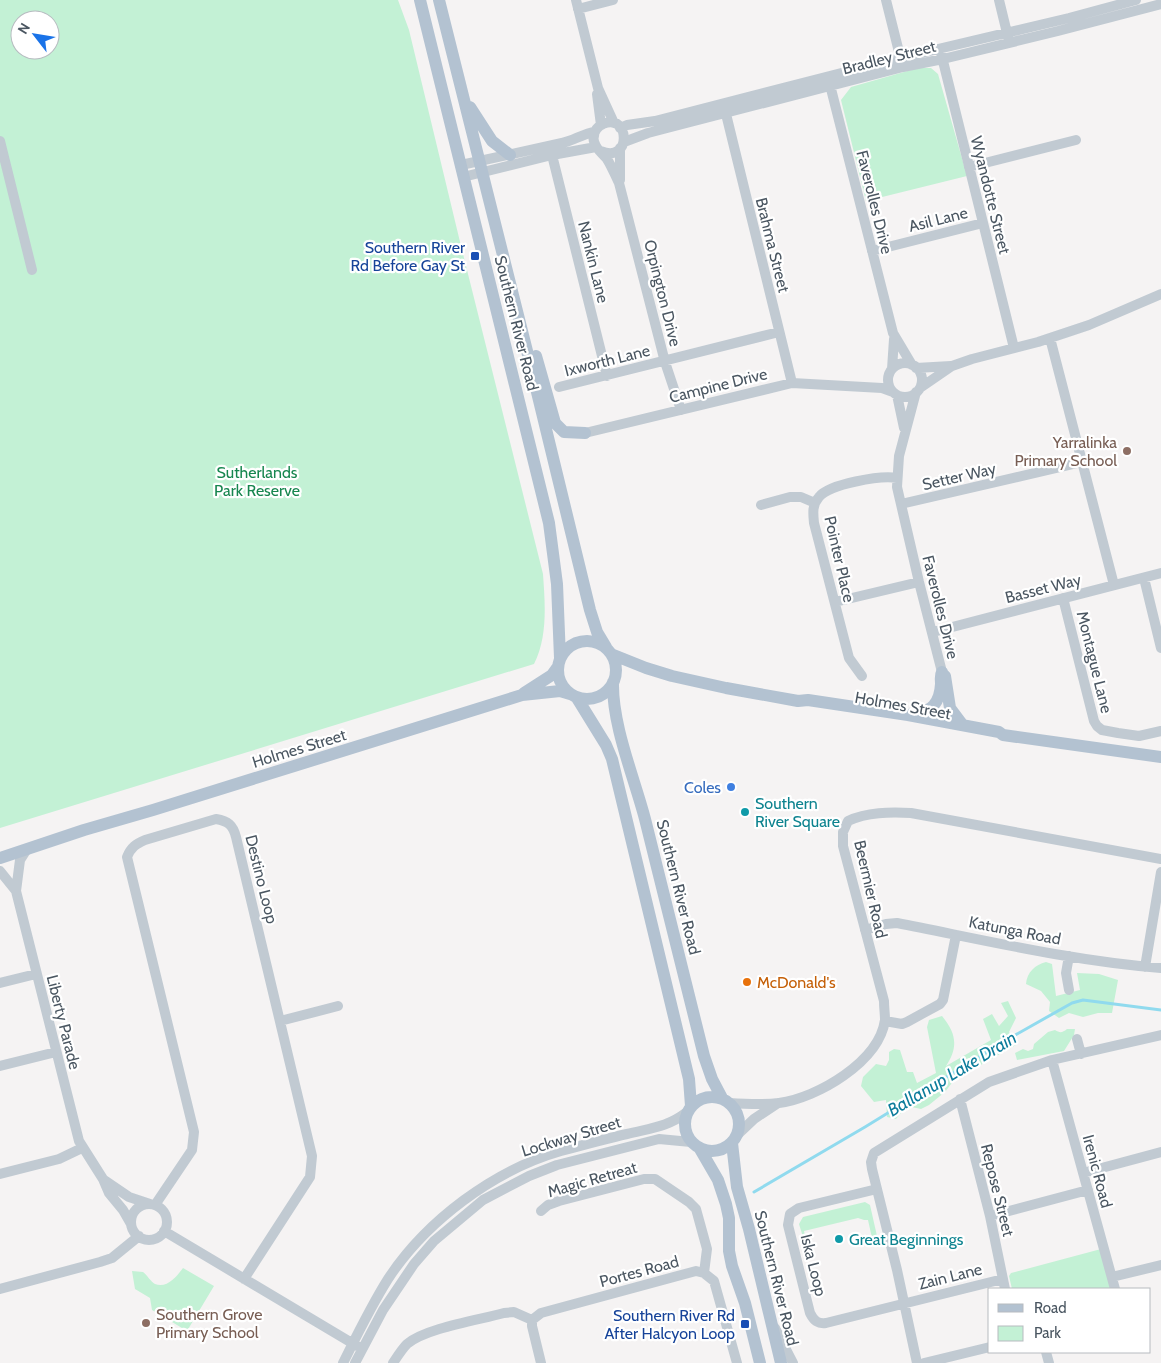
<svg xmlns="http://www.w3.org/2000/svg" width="1161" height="1363" viewBox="0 0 1161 1363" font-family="Cabin,sans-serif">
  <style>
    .green { fill: #c3f1d5; fill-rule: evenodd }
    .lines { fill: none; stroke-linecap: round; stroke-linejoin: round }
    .stream { stroke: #90daee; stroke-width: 3 }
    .minor { stroke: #c1cad2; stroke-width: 10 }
    .major { stroke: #b3c2d1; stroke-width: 12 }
    .transit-dot { fill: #1a4fb4; stroke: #fff; stroke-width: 2 }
    .education-dot { fill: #8d6e63; stroke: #fff; stroke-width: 2 }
    .shop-dot { fill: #3f7fe0; stroke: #fff; stroke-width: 2 }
    .culture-dot { fill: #0f9aa8; stroke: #fff; stroke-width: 2 }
    .food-dot { fill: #e8710a; stroke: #fff; stroke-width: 2 }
    .labels { text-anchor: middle; stroke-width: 4.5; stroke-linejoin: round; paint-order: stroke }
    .street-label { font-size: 16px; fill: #4a5661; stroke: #fff }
    .transit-label { font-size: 16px; fill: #164399; stroke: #fff; text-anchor: end }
    .education-label { font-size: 16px; fill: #785e54; stroke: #fff; text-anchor: end }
    .park-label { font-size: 16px; fill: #17864f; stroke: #fff }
    .shop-label { font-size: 16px; fill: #366cbe; stroke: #fff; text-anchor: end }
    .culture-label { font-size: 16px; fill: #0d838f; stroke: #fff; text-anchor: start }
    .food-label { font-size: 16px; fill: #c56008; stroke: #fff; text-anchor: start }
    .water-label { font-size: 18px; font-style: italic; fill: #0c7c9b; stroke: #fff }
  </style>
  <rect width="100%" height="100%" fill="#f5f3f3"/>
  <!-- green -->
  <path class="green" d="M 0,0 L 398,0 L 409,30 L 461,246 L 543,574 C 545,603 548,637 534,664 L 0,828 ZM 20,20 L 50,20 L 50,50 L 20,50 Z
    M 918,68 L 931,68 L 938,74 L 967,176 L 866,201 L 841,100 L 851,87 Z
    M 1046,962 L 1052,964 L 1056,996 L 1080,990 L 1077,973 L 1099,974 L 1118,980 L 1112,1013 L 1098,1013 L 1083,1017 L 1069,1013 L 1059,1018 L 1049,1011 L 1050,1002 L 1041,991 L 1026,984 C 1027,972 1035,965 1046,962 Z
    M 1008,1001 L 1016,1018 L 1009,1032 L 1016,1045 L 954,1080 L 945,1092 L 929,1105 L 921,1109 L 907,1106 L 896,1119 L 887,1117 L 886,1100 L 874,1102 L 861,1086 L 863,1077 L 876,1064 L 886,1066 L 889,1060 L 889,1052 L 894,1049 L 900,1050 L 907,1072 L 913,1072 L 917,1083 L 936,1073 L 927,1027 L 929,1020 L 942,1016 C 957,1034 958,1048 946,1066 L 991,1040 L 983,1019 L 992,1014 L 999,1026 L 1008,1016 L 1001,1003 Z
    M 1067,1029 L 1075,1029 L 1074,1035 L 1064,1051 L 1017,1060 L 1015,1053 L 1023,1049 L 1028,1051 L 1033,1049 L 1034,1044 L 1048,1032 L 1055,1030 C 1060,1033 1062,1033 1067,1029 Z
    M 865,1202 L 870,1205 L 877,1236 L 872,1238 L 868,1220 L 864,1220 L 858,1218 L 804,1231 L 805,1236 L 803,1237 L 799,1224 L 803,1217 Z
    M 1101,1249 L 1111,1289 L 1012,1289 L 1009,1276 L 1011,1273 Z
    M 183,1268 L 214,1286 L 187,1331 L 152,1310 L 150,1298 L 135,1289 L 132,1271 L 143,1272 C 147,1275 151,1282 155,1284 C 167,1289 177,1276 183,1268 Z"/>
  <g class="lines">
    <!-- stream -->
    <path class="stream" d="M 754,1192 L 865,1127 L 1010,1038 L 1072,1003 L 1083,1000 L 1161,1010"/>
    <!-- minor -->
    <path class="minor" d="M 576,0 L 598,88 L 614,123
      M 886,0 L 902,64
      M 999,0 L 1008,37
      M 578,9 L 613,0
      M 941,53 L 1014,348
      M 829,81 L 893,333 L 912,365
      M 597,94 L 601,125
      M 726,114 L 792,383
      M 620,128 L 627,125 L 655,121 L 900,58 L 1069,18 L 1136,0
      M 0,141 L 32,270
      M 624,142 L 648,133 L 671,127 L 903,67 L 943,59 L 1058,31 L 1161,4
      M 601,151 C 632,164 630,112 603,124 C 598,126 594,131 594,136 C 593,138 594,142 595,144 C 597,150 603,154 607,159 C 612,167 615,175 619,183 L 665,362 L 681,410
      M 552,155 L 607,376
      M 461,165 L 562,143 C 573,141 584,133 595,132
      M 969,167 L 1076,140
      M 463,177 L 552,155 L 596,147
      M 620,180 L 620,148
      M 872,251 L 983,223
      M 1050,338 L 1114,585
      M888 380a17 17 0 1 1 34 0a17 17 0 1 1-34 0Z
      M 916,368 L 951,366
      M 892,369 L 894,339
      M 559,387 L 779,332
      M 920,388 L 952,366 L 972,359 L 1038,342 L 1089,325 L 1161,294
      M 916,392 L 899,456 L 897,487 L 919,582 L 942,672
      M 897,395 L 904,428
      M 585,433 L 792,383 L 882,388 L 893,392
      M 901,504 L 1082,462
      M 761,505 L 790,497 L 801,497 L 815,503
      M 1144,578 L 1161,648
      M 1063,598 L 1094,721 L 1097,726 L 1102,730 L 1118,733 L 1139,736 L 1161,731
      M 835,602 L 919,582
      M 933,632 L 1161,573
      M 862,676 L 849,658 L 814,523 C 813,513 812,505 819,497 C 829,484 881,475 897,478
      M 0,871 L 16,891 L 79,1141 L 103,1179 L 109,1193 L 123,1210 L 131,1224
      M 16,891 L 20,860 L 27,849
      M 865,930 L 886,924 L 897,923 C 984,940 1072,961 1161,968
      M 1145,967 L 1161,872
      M 0,983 L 36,974
      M 1069,990 L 1066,973 L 1069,956
      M 280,1021 L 338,1006
      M 885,1021 L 902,1024 L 907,1022 L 940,1004 L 943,1000 L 956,935
      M 1077,1039 L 1081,1054
      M 1052,1060 L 1115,1289
      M 0,1066 L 56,1052
      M 960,1099 L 990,1216 L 1005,1289
      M 729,1103 C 746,1104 763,1105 779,1103 C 817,1098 879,1062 885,1020 C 885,1014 884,1008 884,1001 L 843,846 L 843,832 L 848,821 C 867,812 890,812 911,813 L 1161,859
      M 736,1136 L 754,1119 L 778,1103
      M 1083,1173 L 1161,1152
      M 0,1174 L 59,1159 L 82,1148
      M 104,1180 L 129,1197 L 150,1204
      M 877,1189 L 799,1208 L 790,1214 L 788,1225 L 810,1313 C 814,1321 818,1324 826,1323 L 1003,1279
      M131 1222a18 18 0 1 1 36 0a18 18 0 1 1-36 0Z
      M 155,1205 L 192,1150 L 194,1132 L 127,857 C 131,847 136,844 145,840 L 216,819 C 228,821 233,825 236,837 L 312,1156 L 310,1177 L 244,1279
      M 541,1211 L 548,1205 L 559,1201 L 644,1179 L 655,1179 L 689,1202 L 696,1209 L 707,1249 L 704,1273
      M 990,1216 L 1088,1190
      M 164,1231 L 357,1346
      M 1112,1277 L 1161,1265
      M 0,1289 L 100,1262 L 112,1258 L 139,1236
      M 775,1328 L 793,1363
      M 1046,1352 L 1049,1363
      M 343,1363 C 357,1335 371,1306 388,1279 C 426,1221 494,1170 561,1151 C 583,1145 605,1139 627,1134 C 651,1128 668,1127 687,1112
      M 355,1363 L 383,1310 L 414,1264 L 434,1241 L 483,1200 L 529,1176 L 557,1165 L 659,1139 L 691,1142
      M 393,1363 C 397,1357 402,1349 407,1344 C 426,1328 479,1320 504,1313 L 514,1312 L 532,1320
      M 541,1363 L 532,1326 L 532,1320 L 541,1313 L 696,1271 L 704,1273 L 714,1281 L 737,1363
      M 917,1363 L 897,1270 L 872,1169 L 871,1162 L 874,1153 L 989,1082 L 1052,1060 L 1161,1035
      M 924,1363 L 990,1347"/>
    <!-- major -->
    <path class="major" d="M 420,0 L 549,523 L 557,584 L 560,658
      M 439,0 L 527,351 L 590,610 L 597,632 L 606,647
      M 470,107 L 492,141 L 510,155
      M 536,356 L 555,423 L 564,432 L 585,433
      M558 670a29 29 0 1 1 58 0a29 29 0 1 1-58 0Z
      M 611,654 L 646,668 L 672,676 L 726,688 L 798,701 L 808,700 L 908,715 L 999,732 L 1003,735 L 1161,757
      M 945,676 L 950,708 L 962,724
      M 613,682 C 612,725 634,777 645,819 L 704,1056 L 712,1079 L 722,1098
      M 524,693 L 552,675 L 557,668
      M 577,698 L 606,745 L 612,759 L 689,1079 L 691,1106
      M 914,712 C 932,714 940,701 941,684 C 941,679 940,676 942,672
      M 0,858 L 84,830 L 153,810 L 522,695 L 560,691 L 570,694
      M685 1124a27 27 0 1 1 54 0a27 27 0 1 1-54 0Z
      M 732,1143 L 737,1187 L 749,1229 L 781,1363
      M 700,1149 L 718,1180 L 726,1204 L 729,1218 L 729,1251 L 732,1266 L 745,1303 L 760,1363"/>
  </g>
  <!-- markers -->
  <g class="transit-dot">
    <rect x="470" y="251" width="10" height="10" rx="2.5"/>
    <rect x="740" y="1319" width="10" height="10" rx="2.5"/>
  </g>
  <g class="education-dot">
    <circle cx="1127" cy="451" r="5"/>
    <circle cx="146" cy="1323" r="5"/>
  </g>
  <circle class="shop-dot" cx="731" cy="787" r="5"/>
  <g class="culture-dot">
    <circle cx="745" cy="812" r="5"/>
    <circle cx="839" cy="1239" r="5"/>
  </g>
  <circle class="food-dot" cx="747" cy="982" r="5"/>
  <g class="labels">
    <!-- street labels -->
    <g class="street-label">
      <text transform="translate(889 57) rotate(-14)" y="6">Bradley Street</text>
      <text transform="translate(991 195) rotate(76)" y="6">Wyandotte Street</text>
      <text transform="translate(875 202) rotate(76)" y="6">Faverolles Drive</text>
      <text transform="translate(938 219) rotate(-14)" y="6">Asil Lane</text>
      <text transform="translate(773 245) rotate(76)" y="6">Brahma Street</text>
      <text transform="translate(594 262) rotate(76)" y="6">Nankin Lane</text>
      <text transform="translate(663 293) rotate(76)" y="6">Orpington Drive</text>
      <text transform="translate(517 323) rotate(76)" y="6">Southern River Road</text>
      <text transform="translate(607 360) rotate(-14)" y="6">Ixworth Lane</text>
      <text transform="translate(718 385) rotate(-14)" y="6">Campine Drive</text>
      <text transform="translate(959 476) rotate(-13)" y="6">Setter Way</text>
      <text transform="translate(840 559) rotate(77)" y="6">Pointer Place</text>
      <text transform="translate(1043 588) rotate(-14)" y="6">Basset Way</text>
      <text transform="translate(941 607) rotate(76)" y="6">Faverolles Drive</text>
      <text transform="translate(1095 662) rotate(76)" y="6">Montague Lane</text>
      <text transform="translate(903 705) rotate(10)" y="6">Holmes Street</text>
      <text transform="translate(299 748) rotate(-17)" y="6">Holmes Street</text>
      <text transform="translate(262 879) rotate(76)" y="6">Destino Loop</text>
      <text transform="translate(679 887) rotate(76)" y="6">Southern River Road</text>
      <text transform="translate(871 889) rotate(77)" y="6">Beermier Road</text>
      <text transform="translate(1015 930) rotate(11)" y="6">Katunga Road</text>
      <text transform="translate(64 1022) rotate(76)" y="6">Liberty Parade</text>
      <text transform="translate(571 1136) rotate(-17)" y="6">Lockway Street</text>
      <text transform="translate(1098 1171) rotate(75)" y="6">Irenic Road</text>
      <text transform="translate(592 1179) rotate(-16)" y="6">Magic Retreat</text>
      <text transform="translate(998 1190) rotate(76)" y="6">Repose Street</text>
      <text transform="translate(814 1265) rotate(76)" y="6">Iska Loop</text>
      <text transform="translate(639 1271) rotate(-15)" y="6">Portes Road</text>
      <text transform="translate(950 1276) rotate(-14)" y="6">Zain Lane</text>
      <text transform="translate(777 1278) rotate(76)" y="6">Southern River Road</text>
    </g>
    <!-- transit labels -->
    <g class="transit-label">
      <text x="465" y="253">Southern River<tspan x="465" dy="18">Rd Before Gay St</tspan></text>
      <text x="735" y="1321">Southern River Rd<tspan x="735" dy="18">After Halcyon Loop</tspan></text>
    </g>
    <!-- education labels -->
    <g class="education-label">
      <text x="1117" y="448">Yarralinka<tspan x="1117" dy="18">Primary School</tspan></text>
      <text x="156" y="1320" text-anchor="start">Southern Grove<tspan x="156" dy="18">Primary School</tspan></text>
    </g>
    <!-- park labels -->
    <g class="park-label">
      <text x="257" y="478">Sutherlands<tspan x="257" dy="18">Park Reserve</tspan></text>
    </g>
    <!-- shop labels -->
    <g class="shop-label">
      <text x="721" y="793">Coles</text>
    </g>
    <!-- culture labels -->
    <g class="culture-label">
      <text x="755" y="809">Southern<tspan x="755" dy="18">River Square</tspan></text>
      <text x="849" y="1245">Great Beginnings</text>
    </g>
    <!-- food labels -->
    <g class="food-label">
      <text x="757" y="988">McDonald's</text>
    </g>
    <!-- water labels -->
    <g class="water-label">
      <text transform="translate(952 1074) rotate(-31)" y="6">Ballanup Lake Drain</text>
    </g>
  </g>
  <!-- legend -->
  <rect x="988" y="1288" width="162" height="65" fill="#ffffff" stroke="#b7bbc0"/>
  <rect x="998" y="1304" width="25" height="8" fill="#b3c2d1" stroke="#b7bbc0"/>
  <text x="1034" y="1313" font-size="15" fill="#4a5661">Road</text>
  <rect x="998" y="1326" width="25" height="15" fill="#c3f1d5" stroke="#b7bbc0"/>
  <text x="1034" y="1338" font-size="15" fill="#4a5661">Park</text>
  <!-- north arrow -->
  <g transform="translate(35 35) rotate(301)"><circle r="24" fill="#ffffff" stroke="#b7bbc0"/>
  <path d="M0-4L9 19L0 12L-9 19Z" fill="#1a73e8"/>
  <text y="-8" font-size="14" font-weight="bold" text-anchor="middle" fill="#4a5661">N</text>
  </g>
</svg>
